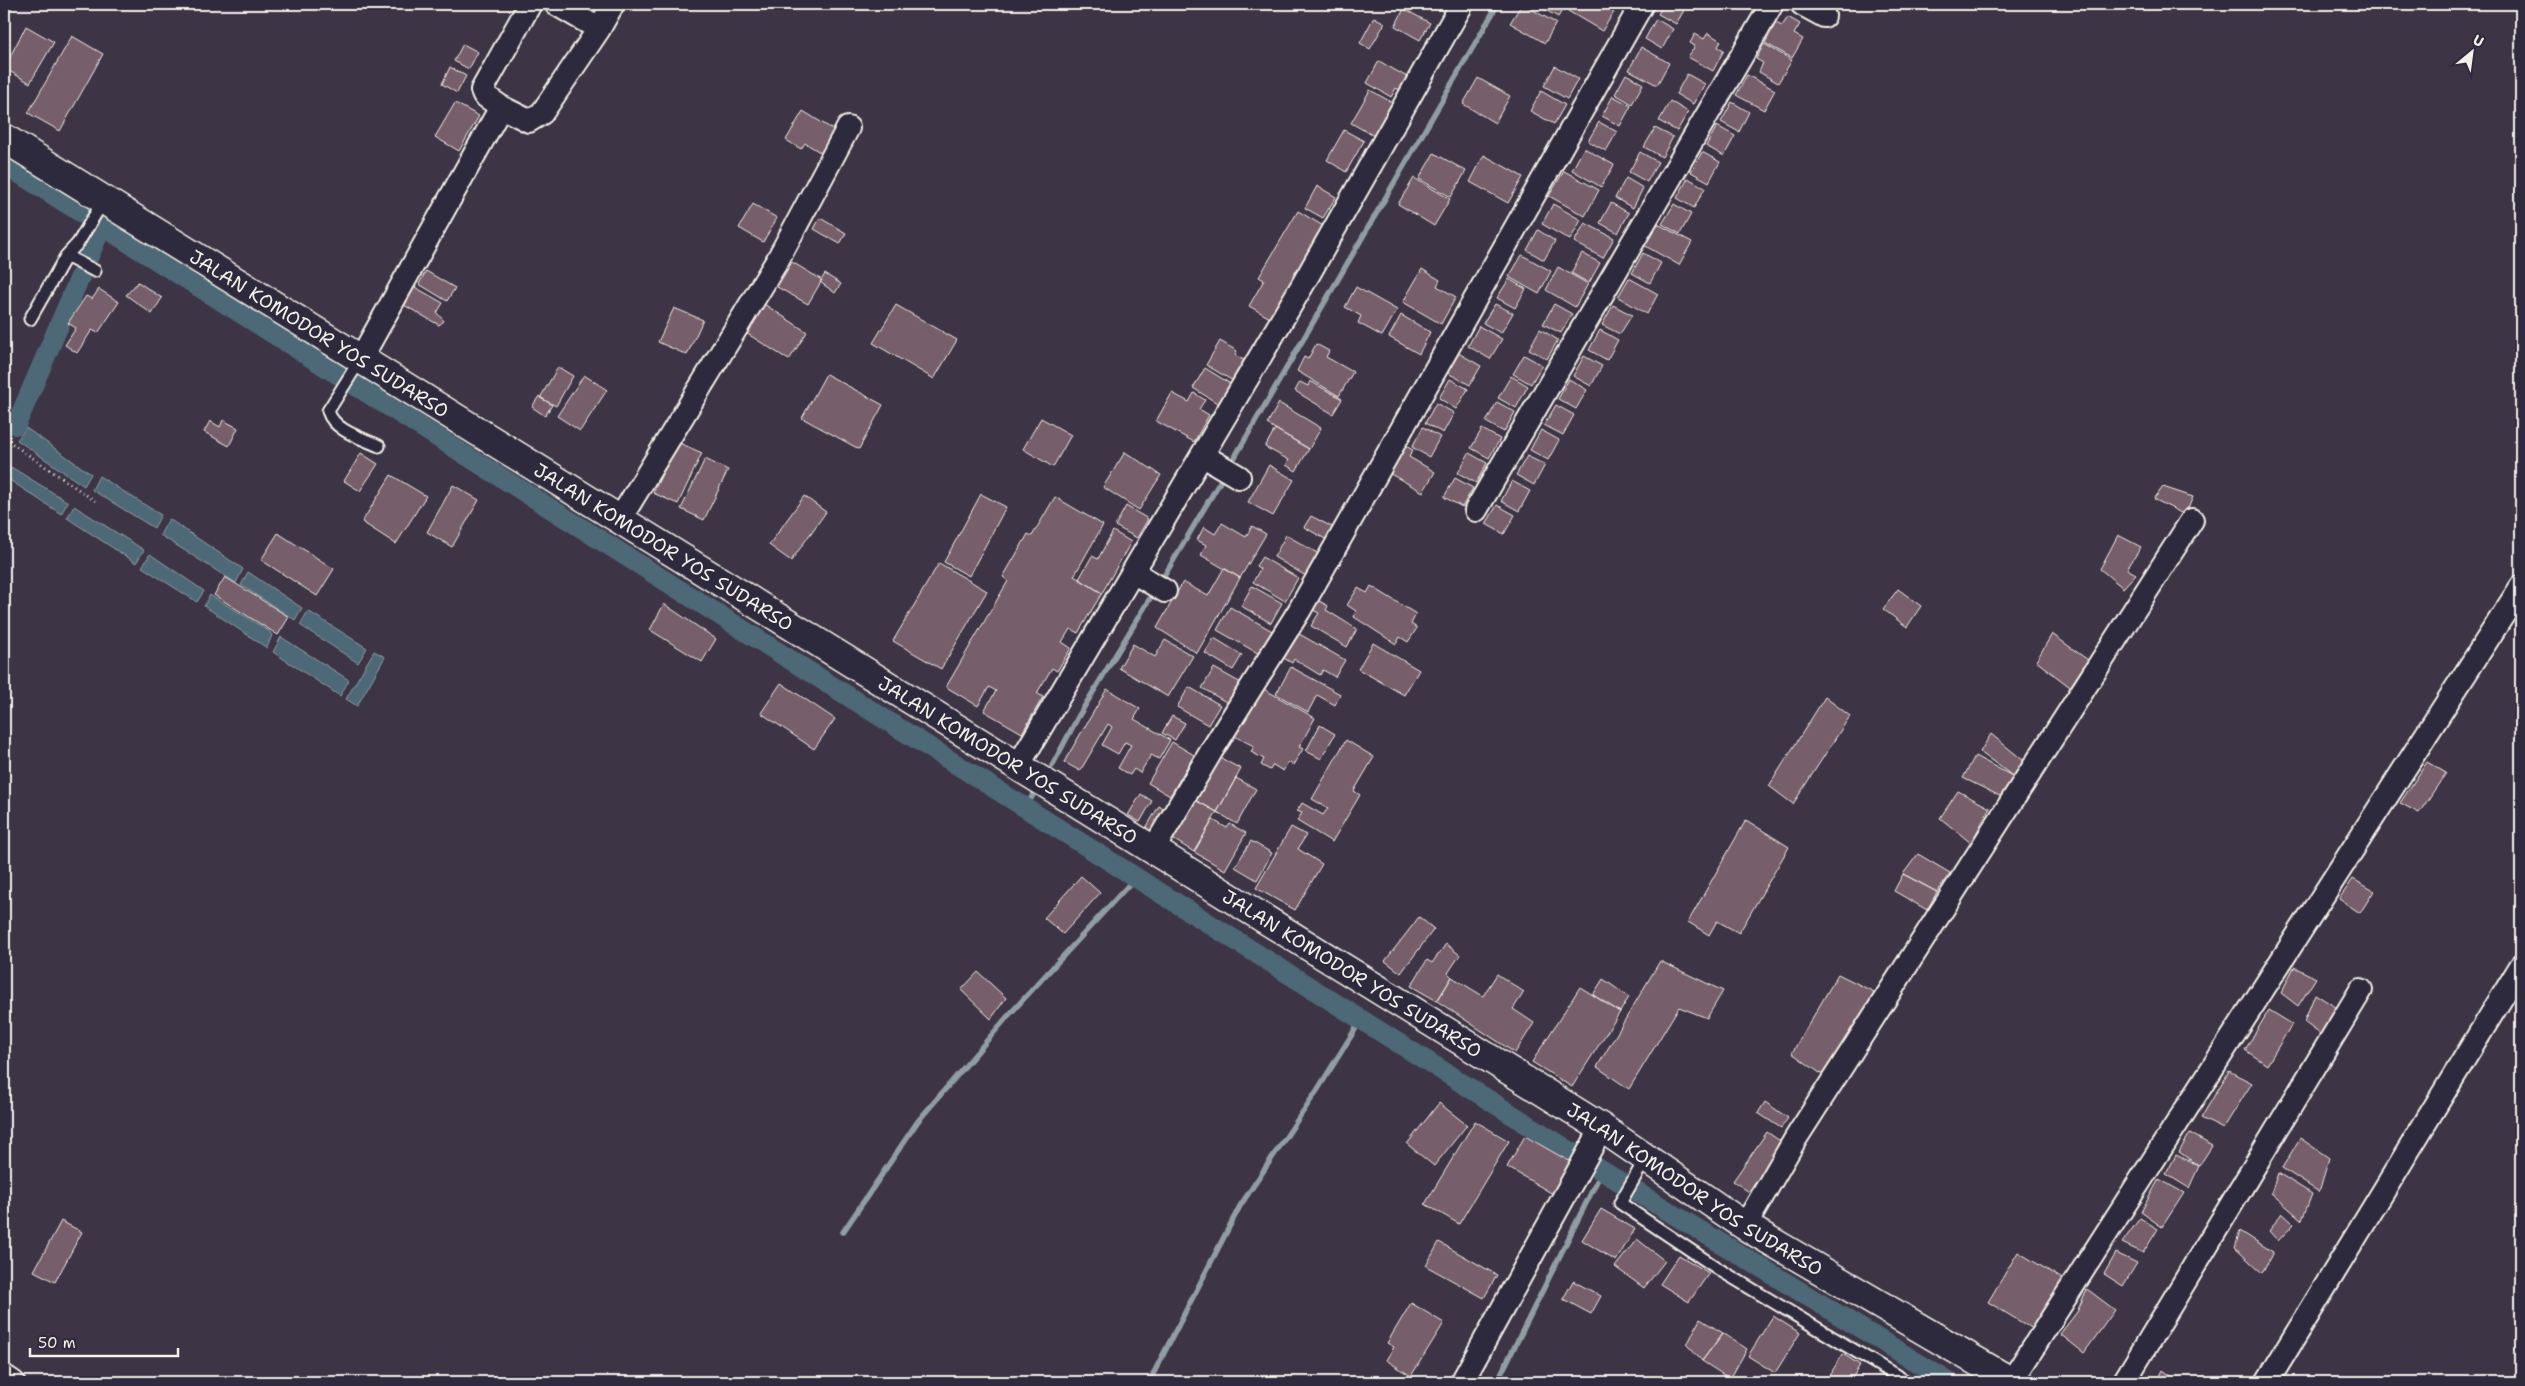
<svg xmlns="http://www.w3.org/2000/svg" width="2525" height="1386" viewBox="0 0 2525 1386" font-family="'Shantell Sans',sans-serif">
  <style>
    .water { fill: #4d6776; stroke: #909ea4 }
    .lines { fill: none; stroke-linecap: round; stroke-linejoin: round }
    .stream { stroke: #909ea4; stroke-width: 5.5 }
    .canal { stroke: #4d6776; stroke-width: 20 }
    .building { fill: #765e6a; stroke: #f4f1e8 }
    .lane-casing { stroke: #f4f1e8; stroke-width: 15 }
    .street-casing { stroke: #f4f1e8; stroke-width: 26 }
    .secondary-casing { stroke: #f4f1e8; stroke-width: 31 }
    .path { stroke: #f4f1e8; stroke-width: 3; stroke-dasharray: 1 4; stroke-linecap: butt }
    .lane { stroke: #2f2a3d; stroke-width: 11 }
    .street { stroke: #2f2a3d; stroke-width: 22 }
    .secondary { stroke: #2f2a3d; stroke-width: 28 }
    .labels { text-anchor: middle; stroke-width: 4; stroke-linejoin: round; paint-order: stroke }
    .street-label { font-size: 19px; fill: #f4f1e8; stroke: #2f2a3d }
  </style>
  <rect width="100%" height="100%" fill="#3d3446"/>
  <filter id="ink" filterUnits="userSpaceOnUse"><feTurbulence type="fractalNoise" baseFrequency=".02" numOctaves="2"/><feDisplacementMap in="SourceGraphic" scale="10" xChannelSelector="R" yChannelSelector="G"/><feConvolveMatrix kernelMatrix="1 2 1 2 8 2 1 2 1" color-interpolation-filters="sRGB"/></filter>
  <g filter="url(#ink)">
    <!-- water -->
    <path class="water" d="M 26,428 L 91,474 L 84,486 L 17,440 Z
      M 11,467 L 68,502 L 61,514 L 5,477 Z
      M 99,476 L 161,515 L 154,528 L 92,490 Z
      M 74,506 L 144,550 L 136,563 L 67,518 Z
      M 169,519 L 243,569 L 236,583 L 160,535 Z
      M 150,554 L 204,591 L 197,602 L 142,567 Z
      M 248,572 L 302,608 L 295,620 L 241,585 Z
      M 210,595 L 269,631 L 272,635 L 267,648 L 204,606 Z
      M 308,611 L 367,648 L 358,663 L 300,625 Z
      M 281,637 L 349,680 L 340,696 L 273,652 Z
      M 374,651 L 385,657 L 357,706 L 346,699 Z"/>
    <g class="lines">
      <!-- stream -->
      <path class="stream" d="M 1229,467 L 1498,4
        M 1160,583 L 1224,475
        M 1052,766 L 1078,717 L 1155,590
        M 1025,808 L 1033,795
        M 843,1232 L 918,1121 L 1008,1016 L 1135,878
        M 1149,1382 L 1240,1206 L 1318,1089 L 1361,1020
        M 1497,1382 L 1602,1171"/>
      <!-- canal -->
      <path class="canal" d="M 4,164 L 1576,1155 L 1949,1382
        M 16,425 L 102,226"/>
    </g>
    <!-- building -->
    <path class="building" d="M 4,4 L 13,5 L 4,20 Z
      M 1522,4 L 1556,23 L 1545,43 L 1510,23 Z
      M 1535,4 L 1566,4 L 1558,17 Z
      M 1573,4 L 1600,4 L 1614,12 L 1602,31 L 1568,11 Z
      M 1664,4 L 1687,5 L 1676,24 L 1658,14 Z
      M 1404,9 L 1430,23 L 1420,40 L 1395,26 Z
      M 1374,17 L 1385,23 L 1370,49 L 1360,43 Z
      M 1788,17 L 1800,24 L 1794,34 L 1803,39 L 1792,58 L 1765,43 L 1776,23 L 1782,26 Z
      M 1656,19 L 1673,29 L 1662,49 L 1645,39 Z
      M 26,26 L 54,42 L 30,83 L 4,68 Z
      M 1708,33 L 1721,41 L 1718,47 L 1724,50 L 1713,71 L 1688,57 L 1695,46 L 1690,43 L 1695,34 L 1704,39 Z
      M 72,36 L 103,54 L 60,131 L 28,113 Z
      M 463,44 L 478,52 L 469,69 L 454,61 Z
      M 1764,44 L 1792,60 L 1778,83 L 1759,72 L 1763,63 L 1756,59 Z
      M 1641,47 L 1669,63 L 1657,85 L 1629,70 Z
      M 1379,61 L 1407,77 L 1400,90 L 1396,88 L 1391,97 L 1367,83 Z
      M 1555,66 L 1578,79 L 1567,99 L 1544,86 Z
      M 450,67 L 466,76 L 457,93 L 442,84 Z
      M 1626,74 L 1643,84 L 1632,104 L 1615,94 Z
      M 1687,74 L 1705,84 L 1693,104 L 1676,94 Z
      M 1747,75 L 1775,90 L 1764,110 L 1736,95 Z
      M 1478,78 L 1510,96 L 1495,123 L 1463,104 Z
      M 1370,90 L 1393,103 L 1374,136 L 1351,123 Z
      M 1541,91 L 1565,105 L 1554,124 L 1530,111 Z
      M 1613,96 L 1631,106 L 1620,126 L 1602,116 Z
      M 1670,101 L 1688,112 L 1677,131 L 1659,121 Z
      M 1732,102 L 1749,112 L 1739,132 L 1721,122 Z
      M 455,103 L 479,116 L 459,151 L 435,137 Z
      M 803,111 L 837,132 L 823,154 L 805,143 L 801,149 L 786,140 Z
      M 1599,122 L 1617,132 L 1606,151 L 1588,141 Z
      M 1717,126 L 1735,136 L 1724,156 L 1706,146 Z
      M 1655,128 L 1673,137 L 1662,157 L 1644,147 Z
      M 1344,130 L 1364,141 L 1346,172 L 1327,160 Z
      M 1584,148 L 1614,165 L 1601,187 L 1572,170 Z
      M 1640,152 L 1658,162 L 1647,182 L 1629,172 Z
      M 1702,152 L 1720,162 L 1709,182 L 1691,172 Z
      M 1434,153 L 1466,171 L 1451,197 L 1419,179 Z
      M 1484,155 L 1523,177 L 1508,203 L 1470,182 Z
      M 1564,171 L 1599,190 L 1585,216 L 1549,196 Z
      M 1414,178 L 1450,199 L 1434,226 L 1398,204 Z
      M 1626,178 L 1643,188 L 1633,208 L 1615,198 Z
      M 1688,178 L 1705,188 L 1694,208 L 1677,198 Z
      M 1317,186 L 1336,197 L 1323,218 L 1305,208 Z
      M 1611,203 L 1629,213 L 1618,233 L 1600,223 Z
      M 753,204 L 777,218 L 763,242 L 739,228 Z
      M 1553,204 L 1581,220 L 1570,240 L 1542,224 Z
      M 1674,204 L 1691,214 L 1680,234 L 1662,224 Z
      M 1298,211 L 1325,227 L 1270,318 L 1249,306 L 1264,280 L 1259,277 Z
      M 820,218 L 846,233 L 840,244 L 814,229 Z
      M 1652,221 L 1692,242 L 1679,265 L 1640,243 Z
      M 1585,223 L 1614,238 L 1603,258 L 1574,242 Z
      M 1538,230 L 1555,241 L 1544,260 L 1527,250 Z
      M 1582,253 L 1600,263 L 1589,283 L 1571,273 Z
      M 1643,253 L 1661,263 L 1650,283 L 1632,273 Z
      M 1522,255 L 1551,271 L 1539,294 L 1509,277 Z
      M 792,262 L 822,280 L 808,304 L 777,287 Z
      M 1558,267 L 1588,284 L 1575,307 L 1546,290 Z
      M 1422,269 L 1440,280 L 1437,286 L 1456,297 L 1441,324 L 1403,302 Z
      M 426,271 L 455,288 L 447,301 L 419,284 Z
      M 825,274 L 841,284 L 835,293 L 820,282 Z
      M 1629,278 L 1658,294 L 1647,314 L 1618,297 Z
      M 1509,279 L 1526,289 L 1515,308 L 1497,298 Z
      M 138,282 L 162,298 L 152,314 L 126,295 Z
      M 413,286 L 443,303 L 437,313 L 444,321 L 439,325 L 402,304 Z
      M 1356,287 L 1397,310 L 1382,336 L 1358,323 L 1361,316 L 1345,307 Z
      M 99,289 L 119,302 L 98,333 L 92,330 L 77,353 L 65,345 L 76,328 L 68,323 L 86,296 L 92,299 Z
      M 764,304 L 807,332 L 789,360 L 746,333 Z
      M 1495,304 L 1513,313 L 1501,333 L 1483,323 Z
      M 1554,304 L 1572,314 L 1561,333 L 1543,324 Z
      M 896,305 L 957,340 L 934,379 L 873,343 Z
      M 1613,305 L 1632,315 L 1620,334 L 1602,325 Z
      M 674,308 L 703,320 L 687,355 L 658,342 Z
      M 1401,315 L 1430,332 L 1419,354 L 1389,337 Z
      M 1479,326 L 1502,339 L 1490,359 L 1468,346 Z
      M 1540,329 L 1558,340 L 1547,359 L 1529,349 Z
      M 1600,330 L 1618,340 L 1607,360 L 1589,350 Z
      M 1220,341 L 1237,351 L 1235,355 L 1247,362 L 1235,382 L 1206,365 Z
      M 1316,344 L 1329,351 L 1326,357 L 1353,372 L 1339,396 L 1297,371 L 1304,357 L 1308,359 Z
      M 1453,350 L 1481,366 L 1470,385 L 1442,370 Z
      M 1524,355 L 1542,365 L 1531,384 L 1513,374 Z
      M 1584,356 L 1602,366 L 1591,386 L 1573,376 Z
      M 558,367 L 573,376 L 556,406 L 540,398 Z
      M 1205,368 L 1234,386 L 1222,406 L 1193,388 Z
      M 826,374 L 883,405 L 859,449 L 802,418 Z
      M 584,375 L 607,390 L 580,431 L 557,416 Z
      M 1511,376 L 1528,386 L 1516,408 L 1498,398 Z
      M 1450,379 L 1468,389 L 1456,409 L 1439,398 Z
      M 1569,379 L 1587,390 L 1576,409 L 1558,399 Z
      M 1310,381 L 1342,399 L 1333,414 L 1295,391 L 1300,382 L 1308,386 Z
      M 1172,393 L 1189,402 L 1194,393 L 1205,400 L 1199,409 L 1209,415 L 1194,442 L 1156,421 Z
      M 539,396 L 552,405 L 545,416 L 532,407 Z
      M 1497,402 L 1515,412 L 1504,432 L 1486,422 Z
      M 1279,403 L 1321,428 L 1309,449 L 1267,424 Z
      M 1436,403 L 1454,413 L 1443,433 L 1425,423 Z
      M 1556,405 L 1574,415 L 1563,435 L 1544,425 Z
      M 1041,418 L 1071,435 L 1053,467 L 1023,449 Z
      M 223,420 L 238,428 L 229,446 L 204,432 L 210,421 L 220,427 Z
      M 1423,427 L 1440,437 L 1429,457 L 1412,447 Z
      M 1275,429 L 1309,449 L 1296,471 L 1286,465 L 1289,460 L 1265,447 Z
      M 1482,429 L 1500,439 L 1489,458 L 1471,448 Z
      M 1541,430 L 1559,440 L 1548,460 L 1530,450 Z
      M 677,442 L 702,453 L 678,504 L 653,493 Z
      M 1400,443 L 1413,450 L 1409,457 L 1435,472 L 1423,492 L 1385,471 Z
      M 1125,452 L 1161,475 L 1139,510 L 1103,487 Z
      M 361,453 L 378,464 L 360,491 L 344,481 Z
      M 1469,453 L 1487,463 L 1476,483 L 1458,473 Z
      M 1527,456 L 1545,465 L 1534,485 L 1516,475 Z
      M 705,459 L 728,470 L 704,520 L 681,509 Z
      M 1269,465 L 1294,480 L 1273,516 L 1248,502 Z
      M 391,475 L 426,496 L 396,544 L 362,522 Z
      M 1455,478 L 1473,488 L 1462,507 L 1444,497 Z
      M 1512,481 L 1530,491 L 1519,511 L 1501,501 Z
      M 453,485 L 479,500 L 452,547 L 427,532 Z
      M 2163,487 L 2193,497 L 2185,515 L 2154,499 Z
      M 981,494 L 1006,507 L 969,576 L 944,562 Z
      M 804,496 L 826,512 L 791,561 L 769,545 Z
      M 1055,497 L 1103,525 L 1074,576 L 1102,593 L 1078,633 L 1070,629 L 1062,642 L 1071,648 L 1057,671 L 1052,668 L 1037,693 L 1043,697 L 1022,733 L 984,711 L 996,691 L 989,687 L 978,706 L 946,687 L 1008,581 L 1003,577 L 1028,534 L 1032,536 Z
      M 1497,505 L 1515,515 L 1504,534 L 1486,524 Z
      M 1126,506 L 1148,519 L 1137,538 L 1115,526 Z
      M 1311,516 L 1334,528 L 1327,540 L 1304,527 Z
      M 1222,523 L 1246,537 L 1252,526 L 1266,534 L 1240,578 L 1201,555 L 1206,545 L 1197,540 L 1204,527 L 1215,534 Z
      M 1113,531 L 1131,542 L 1102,593 L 1079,579 L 1092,556 L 1098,559 Z
      M 278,533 L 334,569 L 317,596 L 261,560 Z
      M 1286,535 L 1319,554 L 1306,576 L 1274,557 Z
      M 2118,535 L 2141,547 L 2127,569 L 2136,574 L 2123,588 L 2100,569 Z
      M 1262,557 L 1298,578 L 1285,601 L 1253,582 L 1260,569 L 1256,566 Z
      M 939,563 L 987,591 L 941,669 L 893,641 Z
      M 1224,568 L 1240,578 L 1197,653 L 1157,628 L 1183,582 L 1208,596 Z
      M 225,577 L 289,617 L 278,635 L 214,595 Z
      M 1252,586 L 1282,603 L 1271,623 L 1241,606 Z
      M 1371,586 L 1416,614 L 1411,624 L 1417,628 L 1408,642 L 1400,637 L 1396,644 L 1354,617 L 1356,611 L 1347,605 L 1358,588 L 1367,593 Z
      M 1898,589 L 1921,606 L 1907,627 L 1883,609 Z
      M 1316,599 L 1328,606 L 1326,610 L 1357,629 L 1347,647 L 1311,626 L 1319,613 L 1311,609 Z
      M 664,604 L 716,639 L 702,662 L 650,630 Z
      M 1230,607 L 1274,632 L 1261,655 L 1217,630 Z
      M 1294,631 L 1345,660 L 1335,677 L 1323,670 L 1320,675 L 1294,659 L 1292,663 L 1280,656 Z
      M 2052,634 L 2088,660 L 2070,687 L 2036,661 Z
      M 1214,638 L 1242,655 L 1233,670 L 1205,653 Z
      M 1165,640 L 1193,656 L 1168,697 L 1119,668 L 1133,644 L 1155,657 Z
      M 1373,643 L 1419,670 L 1404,695 L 1358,669 Z
      M 1291,667 L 1340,694 L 1335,705 L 1317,695 L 1308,712 L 1276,694 Z
      M 1214,668 L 1243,684 L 1231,705 L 1202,688 Z
      M 781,683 L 835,719 L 814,749 L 761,713 Z
      M 1189,687 L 1220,705 L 1208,725 L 1177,707 Z
      M 1262,688 L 1315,718 L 1299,747 L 1303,749 L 1293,765 L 1288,762 L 1283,771 L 1273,765 L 1270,770 L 1261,765 L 1264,759 L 1251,752 L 1254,746 L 1234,736 Z
      M 1107,689 L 1140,709 L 1134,719 L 1170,740 L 1159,759 L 1151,755 L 1140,773 L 1134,769 L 1130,775 L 1118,768 L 1131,745 L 1125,742 L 1118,754 L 1102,745 L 1112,727 L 1108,724 L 1080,771 L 1064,762 Z
      M 1825,697 L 1850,716 L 1793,804 L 1769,786 Z
      M 1172,716 L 1185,723 L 1175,740 L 1162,733 Z
      M 1320,725 L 1335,734 L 1321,759 L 1306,751 Z
      M 1991,734 L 2024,761 L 2014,777 L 1980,752 Z
      M 1346,740 L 1374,757 L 1354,791 L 1360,795 L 1332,842 L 1297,821 L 1302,813 L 1297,811 L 1302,803 L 1323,815 L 1328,808 L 1312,799 Z
      M 1172,742 L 1194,755 L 1170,796 L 1148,783 Z
      M 1217,756 L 1241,769 L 1217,812 L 1193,799 Z
      M 1975,756 L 2014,777 L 2002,797 L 1963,778 Z
      M 2427,762 L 2446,773 L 2419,813 L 2400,803 Z
      M 1236,778 L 1256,789 L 1237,824 L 1217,812 Z
      M 1958,791 L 1990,808 L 1971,843 L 1940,818 Z
      M 1141,794 L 1152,801 L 1140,822 L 1128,815 Z
      M 1193,799 L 1217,812 L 1194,852 L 1171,838 Z
      M 1159,806 L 1171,814 L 1158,835 L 1146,828 Z
      M 1213,820 L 1227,828 L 1230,824 L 1246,833 L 1225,870 L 1194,852 Z
      M 1746,820 L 1789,847 L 1739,933 L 1717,921 L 1709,935 L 1688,922 Z
      M 1291,827 L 1306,835 L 1298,849 L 1322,864 L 1295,910 L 1256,888 Z
      M 1251,841 L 1272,853 L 1257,880 L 1235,867 Z
      M 1918,854 L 1950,873 L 1937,892 L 1903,874 Z
      M 1903,874 L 1937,892 L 1927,910 L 1894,891 Z
      M 1081,876 L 1100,893 L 1063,934 L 1044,918 Z
      M 2353,879 L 2374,891 L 2360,913 L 2339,899 Z
      M 1419,917 L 1434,929 L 1401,973 L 1385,961 Z
      M 1446,944 L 1460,955 L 1448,973 L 1452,977 L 1437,1001 L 1411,986 L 1427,960 L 1432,963 Z
      M 1660,961 L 1723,991 L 1707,1018 L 1679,1007 L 1629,1089 L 1597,1067 Z
      M 2294,967 L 2316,978 L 2298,1006 L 2281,993 Z
      M 978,972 L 1006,998 L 991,1019 L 961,990 Z
      M 1497,974 L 1524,992 L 1513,1009 L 1534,1023 L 1515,1053 L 1437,1001 L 1452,977 L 1483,996 Z
      M 1838,974 L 1878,994 L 1824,1076 L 1792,1053 Z
      M 1603,979 L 1629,997 L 1620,1012 L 1593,995 Z
      M 1580,987 L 1620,1012 L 1572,1087 L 1532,1062 Z
      M 2315,994 L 2342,1011 L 2324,1037 L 2304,1022 Z
      M 2269,1010 L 2292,1024 L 2267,1065 L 2245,1050 Z
      M 2229,1071 L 2252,1083 L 2223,1129 L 2201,1118 Z
      M 1765,1102 L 1788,1118 L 1781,1128 L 1758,1113 Z
      M 1439,1103 L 1467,1125 L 1434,1166 L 1407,1144 Z
      M 1475,1121 L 1509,1141 L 1459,1224 L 1425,1204 Z
      M 1767,1132 L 1783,1143 L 1749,1192 L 1733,1181 Z
      M 2190,1133 L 2212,1146 L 2199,1166 L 2179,1152 Z
      M 1525,1136 L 1572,1163 L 1553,1194 L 1507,1167 Z
      M 2300,1138 L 2329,1158 L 2319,1192 L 2282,1168 Z
      M 2176,1155 L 2199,1166 L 2189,1188 L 2166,1174 Z
      M 2278,1173 L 2312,1194 L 2302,1220 L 2271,1193 Z
      M 2159,1179 L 2184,1193 L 2162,1227 L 2141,1212 Z
      M 1601,1209 L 1635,1229 L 1616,1261 L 1582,1240 Z
      M 2282,1213 L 2294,1224 L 2278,1241 L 2269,1231 Z
      M 2140,1218 L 2158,1229 L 2143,1253 L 2122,1243 Z
      M 61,1221 L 82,1232 L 55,1282 L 34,1271 Z
      M 2240,1231 L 2273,1252 L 2262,1273 L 2235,1248 Z
      M 1637,1239 L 1665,1261 L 1644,1288 L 1615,1267 Z
      M 1439,1242 L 1497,1275 L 1484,1298 L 1426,1266 Z
      M 2018,1252 L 2064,1280 L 2034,1330 L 1988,1302 Z
      M 2116,1253 L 2137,1263 L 2123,1286 L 2104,1274 Z
      M 1679,1255 L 1709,1273 L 1689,1302 L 1660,1284 Z
      M 1573,1281 L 1601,1296 L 1591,1314 L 1563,1299 Z
      M 2087,1289 L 2115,1310 L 2084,1353 L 2060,1334 L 2077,1312 Z
      M 1411,1303 L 1444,1323 L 1411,1376 L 1386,1360 L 1394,1347 L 1387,1343 Z
      M 1773,1316 L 1800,1333 L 1775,1373 L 1748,1356 Z
      M 1700,1319 L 1723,1333 L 1702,1361 L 1687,1345 Z
      M 1723,1333 L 1747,1349 L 1730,1379 L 1702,1361 Z
      M 1843,1354 L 1860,1365 L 1850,1382 L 1825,1382 Z
      M 2163,1370 L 2179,1382 L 2157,1382 Z"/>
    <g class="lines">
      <!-- lane casing -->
      <g class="lane-casing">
        <path id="lane" d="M 66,256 L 95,271
          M 30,319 L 66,256 L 78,243 L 104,200
          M 360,360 L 328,411 C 334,431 362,438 379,446
          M 1646,1158 L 1620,1203 L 1720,1270 L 1907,1382"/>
      </g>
      <!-- street casing -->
      <g class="street-casing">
        <path id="street" d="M 556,4 L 599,29
          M 1802,4 L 1824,16
          M 501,107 L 529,121 L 542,113 L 599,29 L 613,4
          M 360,360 L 501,107 L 484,95 L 482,90 L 530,4
          M 1202,455 L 1239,477
          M 1476,510 L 1772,4
          M 620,519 L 777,261 L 848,128
          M 1133,572 L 1165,591
          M 1018,766 L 1302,286 L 1462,4
          M 1153,850 L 1212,750 L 1299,611 L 1642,4
          M 1745,1226 L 1796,1138 L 2192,520
          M 4,1376 L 13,1382
          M 1462,1382 L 1602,1128
          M 2011,1382 L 2521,587
          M 2124,1382 L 2361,990
          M 2267,1382 L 2521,966"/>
      </g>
      <!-- secondary casing -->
      <g class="secondary-casing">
        <g id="secondary">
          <path id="s1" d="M 4,138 L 1602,1128 L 1745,1226 L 2012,1382"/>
        </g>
      </g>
      <!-- path -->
      <path class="path" d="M 4,438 L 95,501"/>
      <!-- lane -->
      <use href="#lane" class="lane"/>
      <!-- street -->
      <use href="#street" class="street"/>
      <!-- secondary -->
      <use href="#secondary" class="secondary"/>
    </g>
  </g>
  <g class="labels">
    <!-- street labels -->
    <g class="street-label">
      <text dy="7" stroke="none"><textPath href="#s1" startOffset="371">JALAN KOMODOR YOS SUDARSO</textPath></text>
      <text dy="7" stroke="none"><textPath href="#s1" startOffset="776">JALAN KOMODOR YOS SUDARSO</textPath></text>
      <text dy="7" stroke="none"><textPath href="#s1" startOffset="1181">JALAN KOMODOR YOS SUDARSO</textPath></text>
      <text dy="7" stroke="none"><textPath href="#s1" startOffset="1586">JALAN KOMODOR YOS SUDARSO</textPath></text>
      <text dy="7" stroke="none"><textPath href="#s1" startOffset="1991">JALAN KOMODOR YOS SUDARSO</textPath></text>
    </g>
  </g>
  <!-- margin -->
  <rect width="2525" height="1386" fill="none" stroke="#2f2a3d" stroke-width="20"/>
  <rect x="10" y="10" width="2505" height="1366" fill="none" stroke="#f4f1e8" stroke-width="2" filter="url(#ink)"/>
  <!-- north arrow -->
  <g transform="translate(2472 52) rotate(29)" stroke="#2f2a3d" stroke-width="4" paint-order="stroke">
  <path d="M0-4L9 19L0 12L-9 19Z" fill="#f4f1e8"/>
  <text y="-8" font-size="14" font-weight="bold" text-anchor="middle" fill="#f4f1e8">U</text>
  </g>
  <!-- scale -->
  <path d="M30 1348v8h148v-8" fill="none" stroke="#f4f1e8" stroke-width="2.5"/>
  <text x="38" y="1348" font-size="15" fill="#f4f1e8" stroke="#2f2a3d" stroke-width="4" paint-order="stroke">50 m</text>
</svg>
